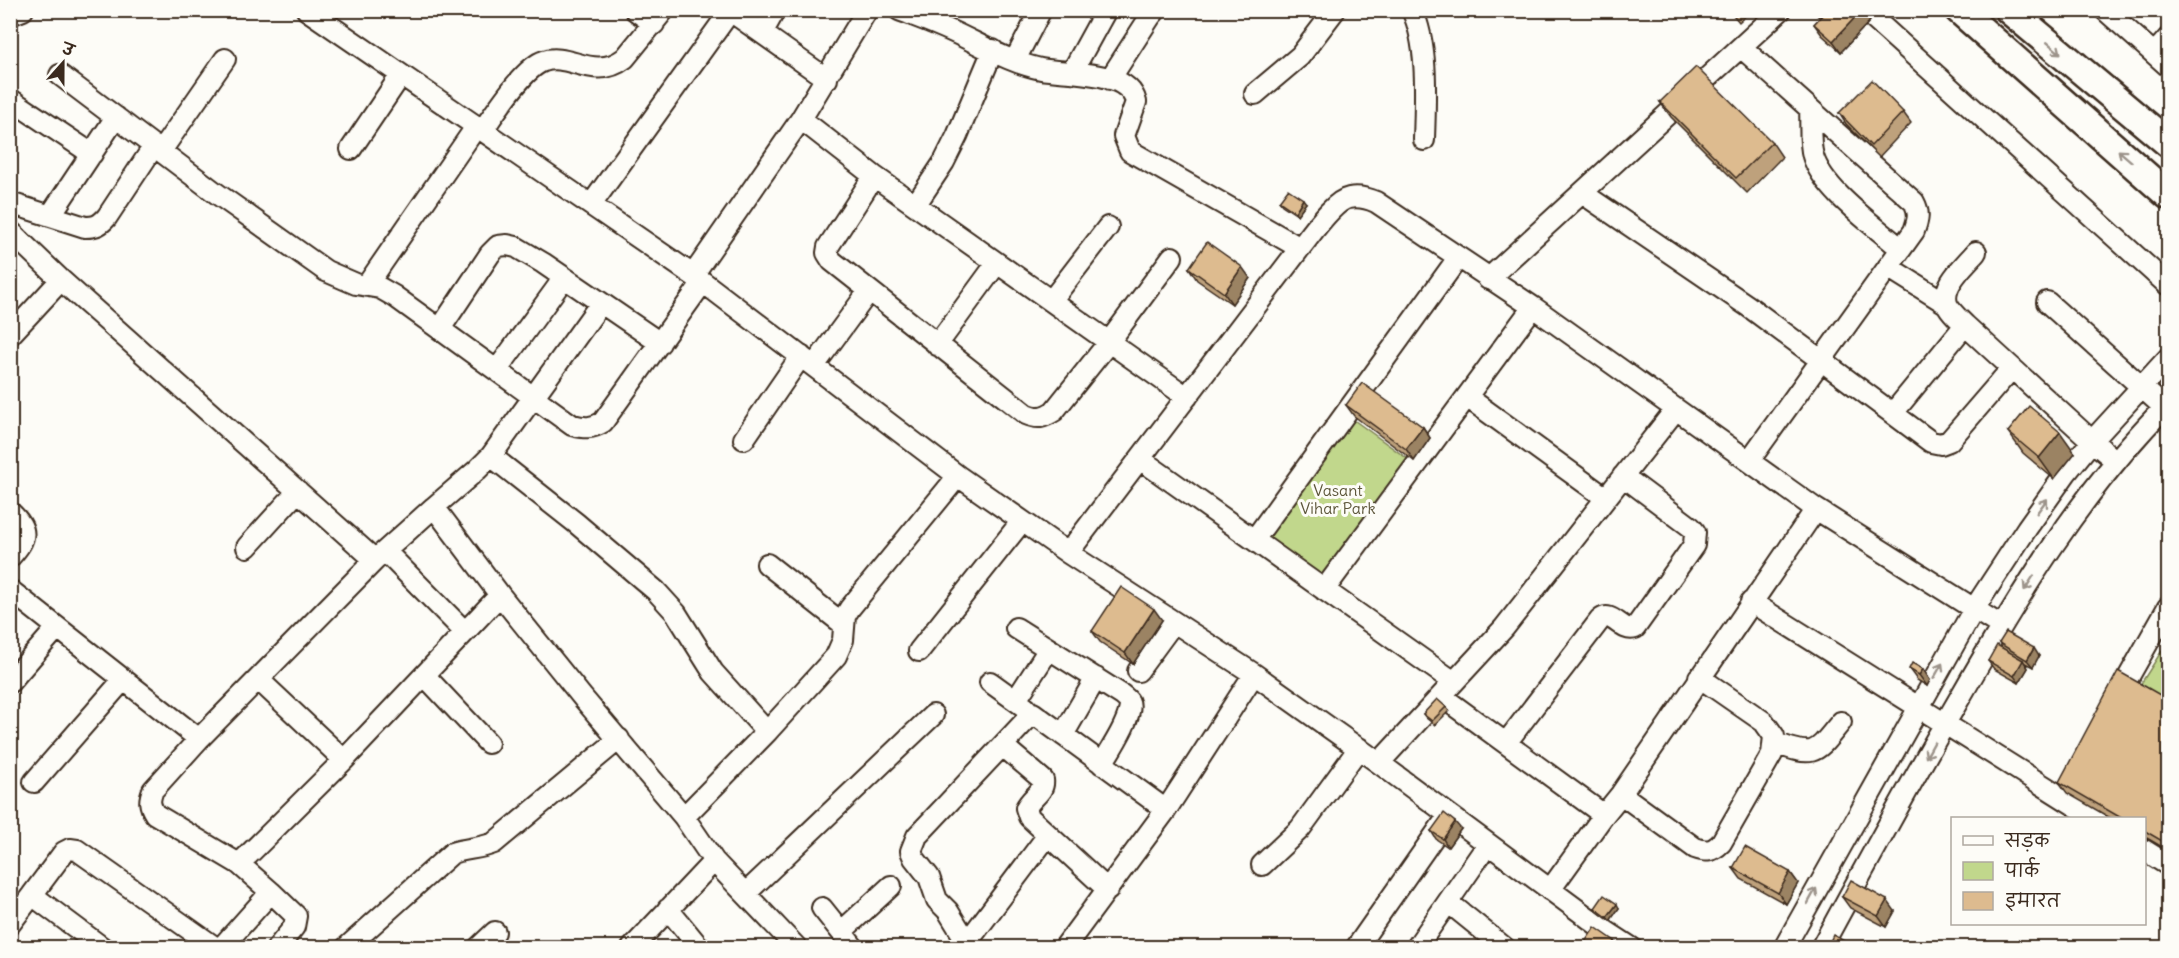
<svg xmlns="http://www.w3.org/2000/svg" width="2179" height="958" viewBox="0 0 2179 958" font-family="Delius,'Playpen Sans Deva',sans-serif">
  <style>
    .green { fill: #c1d78c; stroke: #7e8055; stroke-width: 1.5 }
    .lines { fill: none; stroke-linecap: round; stroke-linejoin: round }
    .minor-casing { stroke: #3b2a1e; stroke-width: 24 }
    .highway-casing { stroke: #3b2a1e; stroke-width: 32 }
    .minor { stroke: #fdfcf7; stroke-width: 20 }
    .highway { stroke: #fdfcf7; stroke-width: 27 }
    .wall { fill: #bea17b; stroke: #3b2a1e; stroke-width: 1.5 }
    .shaded-wall { fill: #9b8364; stroke: #3b2a1e; stroke-width: 1.5 }
    .building { fill: #ddbb8f; stroke: #3b2a1e; stroke-width: 1.5 }
    .oneway { stroke: #9c938a }
    .labels { text-anchor: middle; stroke-width: 6; stroke-linejoin: round; paint-order: stroke }
    .park-label { font-size: 16px; fill: #5c553a; stroke: #fdfcf7 }
  </style>
  <rect width="100%" height="100%" fill="#fdfcf7"/>
  <filter id="ink" filterUnits="userSpaceOnUse"><feTurbulence type="fractalNoise" baseFrequency=".0167" numOctaves="2"/><feDisplacementMap in="SourceGraphic" scale="12" xChannelSelector="R" yChannelSelector="G"/><feConvolveMatrix kernelMatrix="1 2 1 2 8 2 1 2 1" color-interpolation-filters="sRGB"/></filter>
  <g filter="url(#ink)">
    <!-- green -->
    <path class="green" d="M 1351,418 L 1412,462 L 1325,580 L 1264,536 Z
      M 2168,641 L 2168,703 L 2140,685 Z"/>
    <g class="lines">
      <!-- minor casing -->
      <g class="minor-casing">
        <path id="minor" d="M 307,10 L 703,282 L 958,476 L 1068,553 L 1254,674 L 1379,763 L 1606,931 L 1632,948
          M 635,10 L 654,24
          M 729,10 L 827,79
          M 899,10 C 917,17 934,23 951,31 C 980,44 1010,63 1041,69 C 1068,74 1128,69 1136,102 L 1124,136 L 1130,151 L 1300,248
          M 1412,10 C 1429,46 1425,101 1424,140
          M 1864,10 L 2168,285
          M 2105,10 L 2168,66
          M 10,15 L 23,10
          M 762,33 L 775,10
          M 1741,47 L 1914,202 C 1920,213 1918,220 1914,231 L 1749,461
          M 2155,53 L 2168,38
          M 1015,60 L 1041,10
          M 1072,72 L 1106,10
          M 60,75 L 216,193 L 326,271 L 356,284 L 380,288 L 394,296 L 572,425 C 584,428 592,429 603,422 L 703,282
          M 1110,79 L 1150,17 L 1156,10
          M 1255,94 L 1300,56 L 1335,10
          M 10,99 L 92,154
          M 1810,109 C 1811,124 1809,142 1813,156 C 1823,190 1874,225 1901,249
          M 801,119 L 874,176 L 1187,397
          M 482,131 C 495,113 524,67 544,61 C 569,52 594,82 625,58 L 664,10
          M 351,149 L 401,75
          M 161,151 L 225,59
          M 874,176 L 828,247 L 827,253 L 832,261 L 1026,414 C 1038,419 1043,418 1054,411 L 1109,342 L 1172,257
          M 1582,193 L 1748,306 L 1931,442 L 1941,444 L 1949,441 L 2012,368
          M 10,203 L 85,227 C 96,227 100,225 107,217 L 154,146
          M 916,204 L 944,162 L 957,136 L 993,50
          M 591,205 L 731,10
          M 50,216 L 116,117
          M 10,231 L 61,280 L 375,560
          M 1888,267 L 1947,304
          M 693,275 L 801,119 L 867,10
          M 1488,279 L 1781,10
          M 367,285 L 476,127
          M 1051,301 L 1108,227
          M 2047,302 L 2165,408
          M 1965,325 C 1959,319 1952,313 1948,306 C 1939,287 1965,265 1976,252
          M 440,329 L 490,254 L 498,246 L 507,245 L 516,247 L 543,263 L 660,343
          M 10,335 L 61,280
          M 937,345 L 997,263
          M 814,366 L 869,291
          M 497,370 L 564,278
          M 1467,397 L 1606,498
          M 1893,413 L 1965,325 L 2092,441 L 2116,461
          M 744,439 L 801,356
          M 491,456 L 576,523 L 656,591 L 676,613 L 713,672 L 767,732
          M 1140,459 L 1454,682
          M 434,507 L 477,470 L 491,456 L 601,303
          M 10,512 C 29,530 27,538 10,557
          M 1254,540 L 1458,258
          M 247,547 L 298,491
          M 385,551 L 464,631
          M 1068,553 L 1300,248 C 1311,235 1333,201 1349,198 C 1359,196 1367,198 1376,202 L 1533,307 L 1816,509 L 2001,626
          M 767,564 L 843,624
          M 10,590 L 199,739
          M 1324,590 L 1533,307
          M 1751,602 L 2095,818
          M 1016,628 L 1122,695 C 1124,697 1128,699 1129,702 C 1135,713 1109,752 1102,764
          M 919,651 L 1022,521
          M 1138,671 L 1174,622
          M 425,676 L 488,743
          M 259,680 L 344,760
          M 10,682 L 57,628
          M 990,682 L 1026,708
          M 1441,696 L 1604,815
          M 1016,700 L 1049,649
          M 2115,701 L 2168,607
          M 1063,735 L 1096,678
          M 1506,743 L 1600,620 C 1612,609 1621,633 1635,628 L 1694,545 L 1695,532 L 1691,527 L 1623,476
          M 1775,743 C 1816,758 1815,754 1841,722
          M 1003,746 L 1043,780 C 1045,792 1031,797 1026,808 L 1029,817 L 1108,890
          M 1379,763 L 1504,628 L 1676,409
          M 34,782 L 123,680
          M 1621,794 L 1695,848 C 1706,852 1712,852 1721,843 L 1772,754 L 1774,736 L 1764,722 L 1699,677
          M 684,817 L 767,732 L 836,656 L 843,640 L 845,616 L 850,608 L 958,476
          M 2144,850 L 2168,865
          M 239,864 L 344,760 L 500,595
          M 1262,865 L 1300,829 L 1359,748
          M 1550,890 L 1604,815 L 1621,794 L 1816,509
          M 271,892 L 296,916 L 294,927 L 277,948
          M 746,893 L 933,715
          M 32,895 L 64,852 L 70,849 L 77,850 L 216,948
          M 1448,902 L 1505,948
          M 822,908 L 854,948
          M 668,909 L 700,948
          M 10,924 L 32,895 L 103,948
          M 841,932 L 891,886
          M 967,942 L 948,911 L 937,900 L 929,877 L 914,858 L 911,851 L 917,836 L 1033,713 L 1166,810
          M 221,948 L 271,892 L 239,864 L 155,814 C 149,805 149,800 153,790 L 199,739 L 375,560 L 434,507 L 500,595 L 583,698 L 684,817 L 714,861 L 797,948
          M 346,948 L 452,853 C 466,848 480,849 494,843 L 619,739
          M 478,948 L 495,932
          M 632,948 L 714,861
          M 963,948 L 1048,835
          M 1064,948 L 1166,810 L 1254,674
          M 1356,948 L 1449,815
          M 1416,948 L 1488,844
          M 1784,948 L 1974,609 L 2027,528 L 2066,473 L 2092,441 L 2168,358
          M 1821,948 C 1866,865 1911,782 1958,701 C 2018,596 2082,490 2168,404"/>
      </g>
      <!-- highway casing -->
      <g class="highway-casing">
        <path id="highway" d="M 1959,10 L 2168,195
          M 2009,10 L 2168,143"/>
      </g>
      <!-- minor -->
      <use href="#minor" class="minor"/>
      <!-- highway -->
      <use href="#highway" class="highway"/>
    </g>
    <!-- wall -->
    <path class="wall" d="M 1729,10 L 1752,10 L 1739,22 Z
      M 1812,10 L 1863,10 L 1870,21 L 1841,52 L 1822,35 L 1814,24 L 1820,18 Z
      M 1660,102 L 1772,142 L 1782,157 L 1747,193 L 1671,117 Z
      M 1903,112 L 1911,123 L 1879,157 L 1846,124 L 1839,113 Z
      M 1279,201 L 1306,203 L 1297,215 L 1282,205 Z
      M 1189,268 L 1250,278 L 1232,304 L 1197,280 Z
      M 1346,405 L 1423,427 L 1430,438 L 1414,461 L 1354,416 Z
      M 2008,432 L 2075,453 L 2054,479 L 2023,453 Z
      M 1162,620 L 1133,664 L 1100,642 L 1092,631 Z
      M 1999,643 L 2039,656 L 2033,667 L 2025,663 L 2028,668 L 2019,683 L 1994,669 L 1988,661 L 2003,649 Z
      M 1909,669 L 1930,680 L 1927,686 L 1917,680 Z
      M 2169,700 L 2169,851 L 2145,837 L 2145,819 L 2112,819 L 2067,793 L 2059,782 Z
      M 1446,707 L 1449,711 L 1435,725 L 1426,718 L 1423,714 Z
      M 1461,829 L 1448,847 L 1436,839 L 1431,831 Z
      M 1733,868 L 1790,872 L 1798,883 L 1786,904 L 1741,879 Z
      M 1842,897 L 1895,911 L 1886,927 L 1850,908 Z
      M 1595,908 L 1619,908 L 1610,921 L 1598,912 Z"/>
    <!-- shaded-wall -->
    <path class="shaded-wall" d="M 1862,10 L 1863,10 L 1870,21 L 1841,52 L 1833,41 Z
      M 1303,199 L 1306,203 L 1297,215 L 1295,212 Z
      M 1242,267 L 1250,278 L 1232,304 L 1224,293 Z
      M 1423,427 L 1430,438 L 1414,461 L 1406,449 Z
      M 2060,432 L 2075,453 L 2054,479 L 2039,458 Z
      M 1154,609 L 1162,620 L 1133,664 L 1125,653 Z
      M 2034,648 L 2039,656 L 2033,667 L 2027,660 Z
      M 2023,660 L 2028,668 L 2019,683 L 2014,676 Z
      M 1923,669 L 1930,680 L 1927,686 L 1919,675 Z
      M 1455,822 L 1461,829 L 1448,847 L 1443,839 Z
      M 1790,872 L 1798,883 L 1786,904 L 1778,893 Z
      M 1887,900 L 1895,911 L 1886,927 L 1878,916 Z
      M 1617,904 L 1619,908 L 1610,921 L 1607,917 Z
      M 1615,941 L 1620,948 L 1611,948 Z"/>
    <!-- building -->
    <path class="building" d="M 1815,10 L 1827,10 L 1821,16 Z
      M 1827,10 L 1862,10 L 1833,41 L 1814,24 Z
      M 1696,67 L 1772,142 L 1736,178 L 1660,102 Z
      M 1872,80 L 1903,112 L 1871,146 L 1839,113 Z
      M 1288,189 L 1303,199 L 1295,212 L 1279,201 Z
      M 1207,242 L 1242,267 L 1224,293 L 1189,268 Z
      M 1362,383 L 1423,427 L 1406,449 L 1346,405 Z
      M 2029,406 L 2060,432 L 2039,458 L 2008,432 Z
      M 1121,587 L 1154,609 L 1125,653 L 1092,631 Z
      M 2006,632 L 2034,648 L 2027,660 L 1999,643 Z
      M 1997,645 L 2023,660 L 2014,676 L 1988,661 Z
      M 1912,663 L 1923,669 L 1919,675 L 1909,669 Z
      M 2118,671 L 2169,700 L 2169,845 L 2145,831 L 2145,819 L 2123,819 L 2059,782 Z
      M 1437,699 L 1446,707 L 1432,721 L 1423,714 Z
      M 1444,813 L 1455,822 L 1443,839 L 1431,831 Z
      M 1745,847 L 1790,872 L 1778,893 L 1733,868 Z
      M 1851,880 L 1887,900 L 1878,916 L 1842,897 Z
      M 1604,895 L 1617,904 L 1607,917 L 1595,908 Z
      M 1595,927 L 1615,941 L 1611,948 L 1581,948 Z
      M 1833,935 L 1857,948 L 1827,948 Z"/>
    <!-- one-way arrows -->
    <defs><path id="oneway-shaft" d="M-6 0H5M1.5-3L5.5 0L1.5 3" fill="none" stroke-width="1.6" stroke-linecap="round" stroke-linejoin="round" transform="scale(1.5)"/></defs>
    <g class="oneway">
      <use href="#oneway-shaft" transform="translate(2054 48) rotate(40)"/>
      <use href="#oneway-shaft" transform="translate(2125 156) rotate(-139)"/>
      <use href="#oneway-shaft" transform="translate(2042 506) rotate(-54)"/>
      <use href="#oneway-shaft" transform="translate(2029 583) rotate(123)"/>
      <use href="#oneway-shaft" transform="translate(1938 671) rotate(-60)"/>
      <use href="#oneway-shaft" transform="translate(1930 750) rotate(119)"/>
      <use href="#oneway-shaft" transform="translate(1812 896) rotate(-61)"/>
    </g>
  </g>
  <g class="labels">
    <!-- park labels -->
    <g class="park-label">
      <text x="1338" y="496">Vasant<tspan x="1338" dy="18">Vihar Park</tspan></text>
    </g>
  </g>
  <!-- margin -->
  <rect width="2179" height="958" fill="none" stroke="#fdfcf7" stroke-width="36"/>
  <rect x="18" y="18" width="2143" height="922" fill="none" stroke="#3b2a1e" stroke-width="2" filter="url(#ink)"/>
  <!-- legend -->
  <rect x="1951" y="817" width="195" height="108" fill="#fdfcf7" stroke="#afa8a0" stroke-width="1.5"/>
  <rect x="1963" y="836" width="30" height="9" fill="#fdfcf7" stroke="#afa8a0" stroke-width="1.5"/>
  <text x="2005" y="847" font-size="18" fill="#3b2a1e">सड़क</text>
  <rect x="1963" y="862" width="30" height="18" fill="#c1d78c" stroke="#afa8a0" stroke-width="1.5"/>
  <text x="2005" y="877" font-size="18" fill="#3b2a1e">पार्क</text>
  <rect x="1963" y="892" width="30" height="18" fill="#ddbb8f" stroke="#afa8a0" stroke-width="1.5"/>
  <text x="2005" y="907" font-size="18" fill="#3b2a1e">इमारत</text>
  <!-- north arrow -->
  <g transform="translate(63 63) rotate(21)" stroke="#fdfcf7" stroke-width="4.5" paint-order="stroke">
  <path d="M0-4.5L10 22L0 15L-10 22Z" fill="#3b2a1e"/>
  <text y="-9" font-size="16" font-weight="bold" text-anchor="middle" fill="#3b2a1e">उ</text>
  </g>
</svg>
